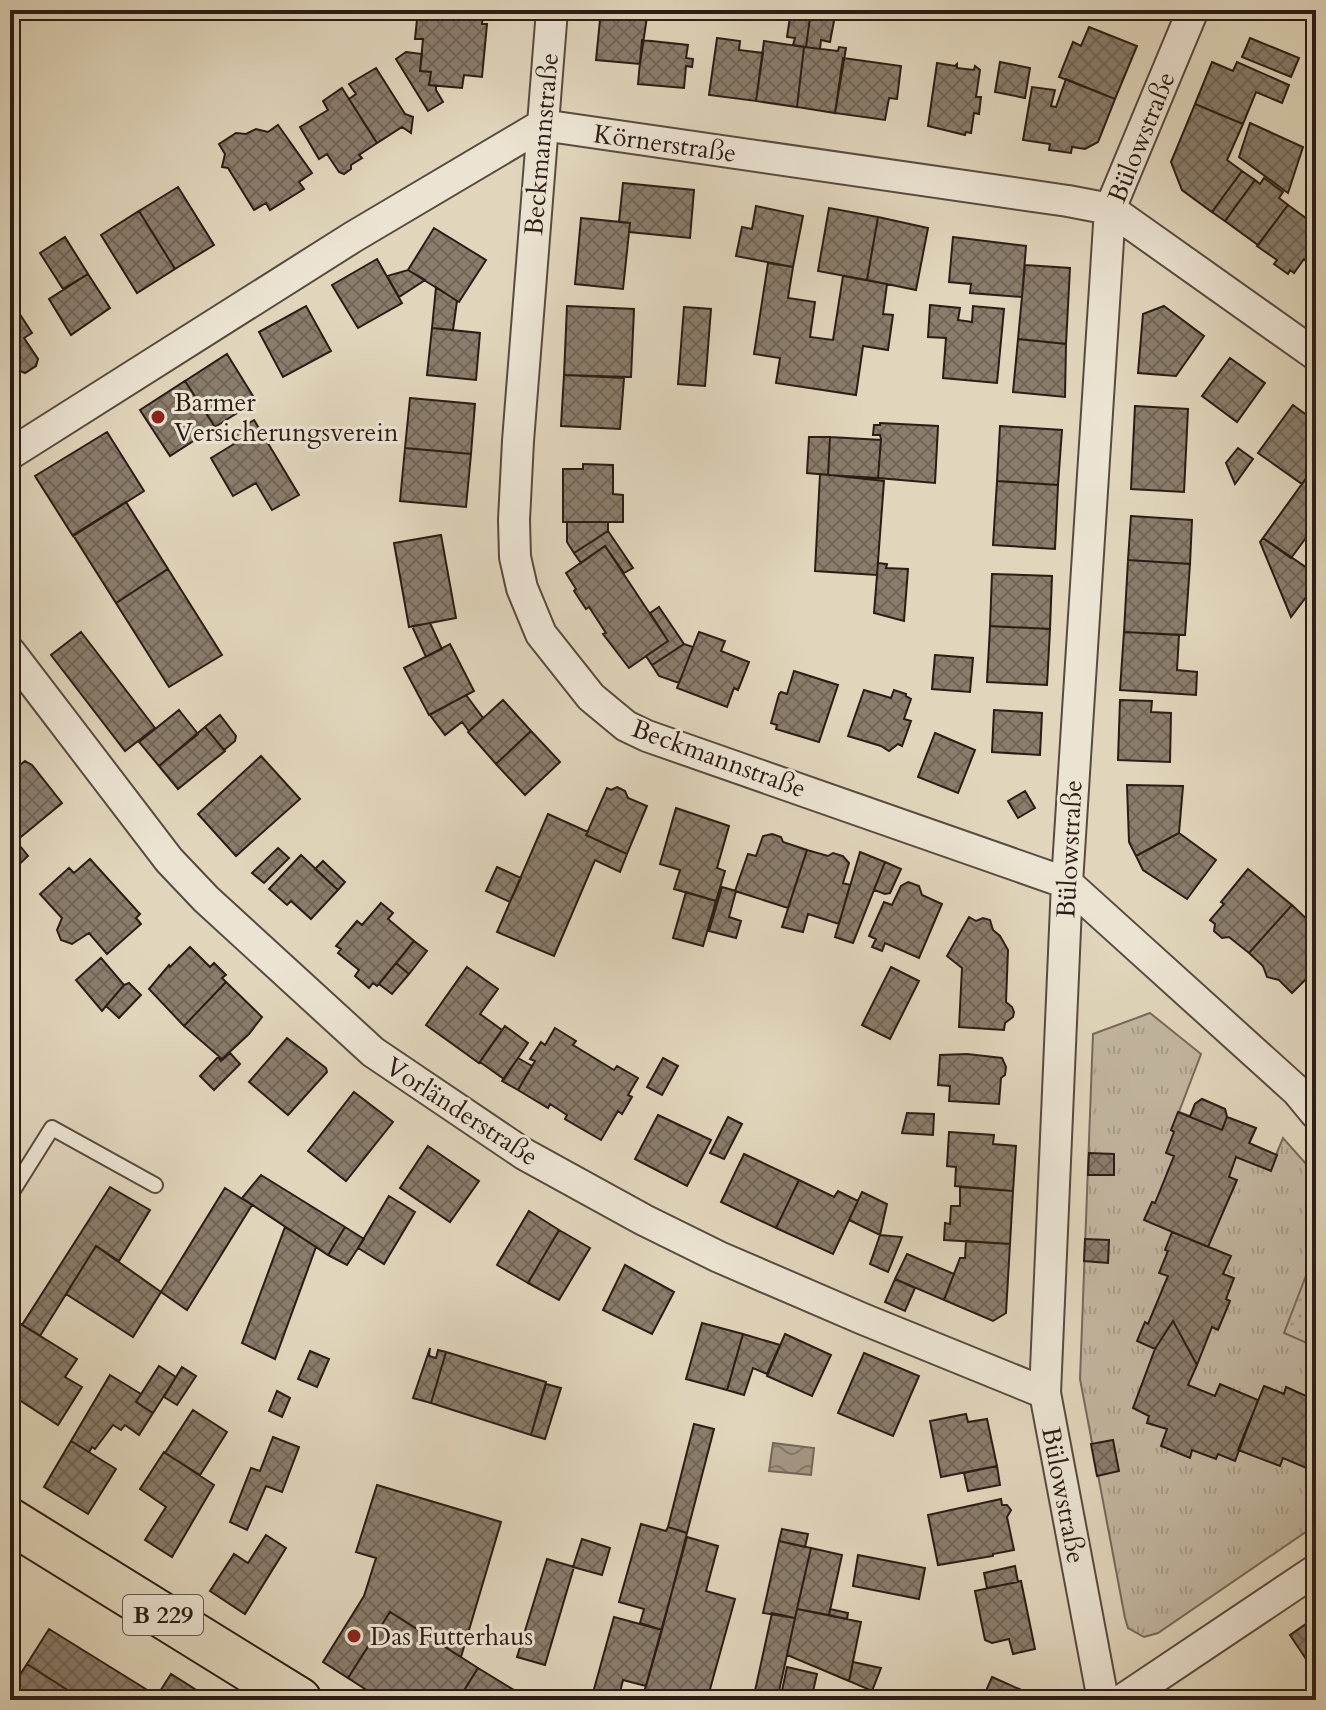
<svg xmlns="http://www.w3.org/2000/svg" width="1326" height="1710" viewBox="0 0 1326 1710" font-family="Cardo,serif">
  <style>
    .grass { fill: url(#grass-tufts); stroke: #76695b; stroke-width: 2 }
    .park { fill: url(#park-dots); stroke: #76695b; stroke-width: 2 }
    .water { fill: url(#water-waves); stroke: #736658; stroke-width: 2 }
    .building { fill: url(#building-cross-hatch); stroke: #2b1c16; stroke-width: 2 }
    .lines { fill: none; stroke-linecap: round; stroke-linejoin: round }
    .lane-casing { stroke: #584a40; stroke-width: 18 }
    .street-casing { stroke: #584a40; stroke-width: 34 }
    .primary-casing { stroke: #2b1c16; stroke-width: 48 }
    .lane { stroke: #ece4d3; stroke-width: 14 }
    .street { stroke: #ece4d3; stroke-width: 30 }
    .primary { stroke: #e1d6bc; stroke-width: 44 }
    .poi-dot { fill: #8f2418; stroke: #ece4d3; stroke-width: 3 }
    .labels { text-anchor: middle; stroke-width: 6; stroke-linejoin: round; paint-order: stroke }
    .shield { fill: #ece4d3; stroke: #65584f; stroke-width: 2 }
    .shield-label { font-size: 24px; font-weight: bold; fill: #2b1c16 }
    .street-label { font-size: 26px; fill: #2b1c16; stroke: #ece4d3 }
    .poi-label { font-size: 26px; fill: #2b1c16; stroke: #ece4d3; text-anchor: start }
  </style>
  <defs>
    <pattern id="grass-tufts" width="24" height="20" patternUnits="userSpaceOnUse" patternTransform="scale(2)"><rect width="24" height="20" fill="#c2b6a0"/><path d="M3 7l-1-3M5 7V3M7 7l1-3M15 17l-1-3M17 17v-4M19 17l1-3" fill="none" stroke="#a79c89"/></pattern>
    <pattern id="park-dots" width="8" height="8" patternUnits="userSpaceOnUse" patternTransform="scale(2)"><rect width="8" height="8" fill="#c2b6a0"/><path d="M2 2h.1M6 6h.1" fill="none" stroke="#a79c89" stroke-width="1.8" stroke-linecap="round"/></pattern>
    <pattern id="water-waves" width="16" height="10" patternUnits="userSpaceOnUse" patternTransform="scale(2)"><rect width="16" height="10" fill="#a39784"/><path d="M0 5q4-4 8 0t8 0" fill="none" stroke="#857a6b"/></pattern>
    <pattern id="building-cross-hatch" width="8" height="8" patternUnits="userSpaceOnUse" patternTransform="scale(2)"><rect width="8" height="8" fill="#8a7d6c"/><path d="M0 0l8 8M0 8l8-8" fill="none" stroke="#716658"/></pattern>
  </defs>
  <rect width="100%" height="100%" fill="#e1d6bc"/>
  <filter id="stains"><feTurbulence type="fractalNoise" baseFrequency=".0025" numOctaves="4"/><feColorMatrix values="0 0 0 0 .2 0 0 0 0 .09 0 0 0 0 .02 0 0 0 .5 -.17"/></filter>
  <radialGradient id="worn" r=".72"><stop offset=".6" stop-color="#630" stop-opacity="0"/><stop offset="1" stop-color="#630" stop-opacity=".3"/></radialGradient>
  <!-- grass -->
  <path class="grass" d="M 1150,1013 L 1201,1054 L 1179,1112 L 1190,1116 L 1195,1104 L 1202,1099 L 1225,1109 L 1227,1117 L 1256,1128 L 1249,1144 L 1276,1155 L 1283,1138 L 1316,1175 L 1316,1525 L 1158,1633 L 1144,1637 L 1128,1628 L 1125,1618 L 1080,1379 L 1093,1034 Z"/>
  <!-- park -->
  <path class="park" d="M 1307,1273 L 1316,1277 L 1316,1347 L 1284,1333 Z"/>
  <!-- water -->
  <path class="water" d="M 773,1443 L 814,1448 L 811,1475 L 769,1471 Z"/>
  <!-- building -->
  <path class="building" d="M 418,10 L 488,12 L 488,15 L 483,14 L 482,24 L 487,24 L 482,77 L 464,75 L 462,88 L 429,85 L 431,72 L 420,71 L 423,39 L 415,39 Z
    M 601,10 L 648,10 L 640,64 L 596,60 Z
    M 791,10 L 811,10 L 806,47 L 793,45 L 795,38 L 787,37 Z
    M 811,10 L 836,10 L 830,42 L 821,40 L 820,49 L 806,47 Z
    M 1089,27 L 1137,46 L 1115,99 L 1059,77 L 1073,42 L 1081,46 Z
    M 717,38 L 740,41 L 739,50 L 763,53 L 756,101 L 709,95 Z
    M 1250,38 L 1299,58 L 1291,77 L 1242,57 Z
    M 642,40 L 688,45 L 686,58 L 693,59 L 692,67 L 686,66 L 684,88 L 638,84 Z
    M 764,41 L 804,47 L 797,107 L 756,101 Z
    M 804,47 L 838,51 L 839,47 L 846,48 L 835,113 L 797,107 Z
    M 406,52 L 422,54 L 420,71 L 431,72 L 429,85 L 436,86 L 436,90 L 443,102 L 428,111 L 396,59 Z
    M 843,58 L 901,66 L 897,99 L 889,98 L 885,120 L 835,113 Z
    M 1000,62 L 1030,68 L 1025,98 L 995,92 Z
    M 1212,62 L 1233,71 L 1237,62 L 1289,85 L 1282,103 L 1256,92 L 1243,124 L 1195,104 Z
    M 937,63 L 955,66 L 957,64 L 957,68 L 974,70 L 975,66 L 980,70 L 976,97 L 981,97 L 979,114 L 974,113 L 971,133 L 966,132 L 965,135 L 928,126 Z
    M 376,68 L 405,114 L 413,117 L 411,133 L 402,127 L 377,143 L 349,99 L 356,94 L 349,84 Z
    M 1066,79 L 1115,99 L 1098,142 L 1085,149 L 1072,147 L 1071,153 L 1049,150 L 1050,144 L 1023,140 L 1032,87 L 1055,90 L 1051,106 L 1056,107 Z
    M 342,88 L 377,143 L 359,155 L 362,158 L 351,165 L 351,169 L 344,174 L 339,172 L 327,154 L 319,159 L 300,127 L 328,110 L 323,101 Z
    M 1195,104 L 1243,124 L 1227,160 L 1242,171 L 1212,212 L 1182,190 L 1171,162 Z
    M 1250,123 L 1303,147 L 1288,193 L 1239,157 Z
    M 278,125 L 312,173 L 299,182 L 304,189 L 270,210 L 266,203 L 254,210 L 228,168 L 222,167 L 225,154 L 219,144 L 236,133 L 246,134 L 256,129 L 268,132 Z
    M 1242,171 L 1255,180 L 1225,221 L 1212,212 Z
    M 1264,178 L 1283,192 L 1279,198 L 1288,205 L 1258,245 L 1225,221 L 1255,180 L 1260,184 Z
    M 623,183 L 694,190 L 690,238 L 629,232 L 630,223 L 619,222 Z
    M 178,187 L 214,245 L 175,269 L 139,211 Z
    M 1288,205 L 1310,221 L 1313,217 L 1316,219 L 1316,251 L 1307,262 L 1304,259 L 1294,273 L 1290,270 L 1288,274 L 1274,264 L 1277,260 L 1257,246 Z
    M 756,206 L 803,216 L 793,267 L 736,256 L 742,227 L 752,229 Z
    M 829,208 L 878,217 L 867,280 L 818,271 Z
    M 139,211 L 175,269 L 137,293 L 101,235 Z
    M 878,217 L 928,228 L 916,290 L 867,280 Z
    M 581,218 L 630,223 L 623,289 L 575,284 Z
    M 434,228 L 486,260 L 459,302 L 408,270 Z
    M 65,237 L 88,274 L 63,289 L 40,253 Z
    M 953,237 L 1026,246 L 1022,297 L 970,293 L 971,284 L 949,282 Z
    M 377,259 L 402,303 L 358,328 L 332,285 Z
    M 768,263 L 793,267 L 788,298 L 815,302 L 810,337 L 833,340 L 843,276 L 887,284 L 883,314 L 893,315 L 888,350 L 863,346 L 856,395 L 776,383 L 780,358 L 754,354 Z
    M 1025,265 L 1070,268 L 1066,344 L 1018,339 Z
    M 408,270 L 425,280 L 399,297 L 387,276 Z
    M 88,274 L 110,308 L 71,335 L 49,299 Z
    M 436,287 L 457,301 L 453,330 L 432,328 Z
    M 10,299 L 32,333 L 24,338 L 38,359 L 36,366 L 25,373 L 16,369 L 10,373 Z
    M 930,305 L 960,308 L 958,320 L 972,322 L 973,306 L 1004,309 L 997,383 L 943,378 L 946,338 L 928,337 Z
    M 306,306 L 331,351 L 283,377 L 259,332 Z
    M 567,306 L 634,309 L 631,377 L 564,375 Z
    M 1164,306 L 1204,336 L 1176,376 L 1138,373 L 1143,314 Z
    M 684,307 L 711,309 L 705,386 L 678,384 Z
    M 432,328 L 480,333 L 476,380 L 427,375 Z
    M 1018,339 L 1066,344 L 1065,397 L 1013,392 Z
    M 227,354 L 256,401 L 215,427 L 185,381 Z
    M 1230,358 L 1265,383 L 1237,422 L 1202,396 Z
    M 564,375 L 624,378 L 620,429 L 561,426 Z
    M 185,381 L 215,427 L 170,456 L 140,410 Z
    M 410,398 L 475,404 L 471,454 L 405,448 Z
    M 1293,405 L 1316,422 L 1316,465 L 1302,484 L 1258,453 Z
    M 1135,406 L 1188,409 L 1184,492 L 1131,489 Z
    M 254,420 L 299,495 L 272,510 L 256,483 L 233,496 L 211,458 L 234,444 L 229,435 Z
    M 880,423 L 938,426 L 935,483 L 878,478 L 881,439 L 880,435 L 873,435 L 874,425 L 880,425 Z
    M 1000,426 L 1062,430 L 1058,485 L 997,481 Z
    M 107,432 L 144,491 L 73,536 L 35,476 Z
    M 809,437 L 830,437 L 828,475 L 807,473 Z
    M 830,437 L 881,440 L 878,478 L 828,475 Z
    M 405,448 L 471,454 L 466,507 L 400,501 Z
    M 1238,448 L 1253,459 L 1235,484 L 1226,463 Z
    M 583,464 L 613,465 L 613,494 L 623,495 L 623,522 L 563,522 L 563,469 L 583,469 Z
    M 820,474 L 884,481 L 877,575 L 815,571 Z
    M 1307,477 L 1316,484 L 1316,524 L 1291,558 L 1263,538 Z
    M 997,481 L 1058,485 L 1055,549 L 993,545 Z
    M 126,502 L 168,569 L 116,603 L 73,535 Z
    M 1131,516 L 1192,520 L 1190,564 L 1128,560 Z
    M 567,522 L 608,522 L 608,531 L 574,553 L 567,542 Z
    M 608,531 L 633,568 L 624,573 L 605,546 L 581,563 L 574,553 Z
    M 441,535 L 456,618 L 409,627 L 394,543 Z
    M 1263,538 L 1316,574 L 1316,584 L 1291,617 L 1260,542 Z
    M 605,546 L 668,641 L 629,668 L 603,634 L 606,633 L 589,607 L 586,609 L 574,591 L 576,589 L 566,573 Z
    M 1128,560 L 1190,564 L 1185,635 L 1124,632 Z
    M 878,563 L 887,564 L 886,568 L 908,569 L 904,621 L 874,613 Z
    M 168,569 L 222,655 L 169,687 L 116,603 Z
    M 992,574 L 1052,576 L 1050,629 L 990,626 Z
    M 659,607 L 684,644 L 652,665 L 646,656 L 668,641 L 650,613 Z
    M 430,623 L 442,649 L 426,657 L 412,626 Z
    M 990,626 L 1050,629 L 1047,685 L 987,682 Z
    M 81,632 L 155,728 L 125,751 L 51,655 Z
    M 699,632 L 725,641 L 721,651 L 749,662 L 738,690 L 734,688 L 727,707 L 677,688 Z
    M 1124,632 L 1179,635 L 1177,670 L 1197,672 L 1196,695 L 1120,690 Z
    M 450,644 L 474,691 L 429,715 L 404,668 Z
    M 684,644 L 693,647 L 679,683 L 659,676 L 652,665 Z
    M 935,655 L 973,658 L 970,692 L 932,689 Z
    M 794,671 L 838,685 L 819,742 L 776,729 L 777,725 L 771,723 L 779,694 L 781,692 L 787,694 Z
    M 864,690 L 891,698 L 894,690 L 906,694 L 906,696 L 911,699 L 904,719 L 911,721 L 902,746 L 898,744 L 889,751 L 881,746 L 848,736 Z
    M 466,695 L 483,718 L 469,731 L 462,722 L 445,735 L 430,715 Z
    M 503,700 L 531,731 L 496,764 L 468,732 Z
    M 1120,700 L 1152,701 L 1151,712 L 1171,713 L 1170,762 L 1118,760 Z
    M 179,710 L 198,734 L 159,766 L 139,742 Z
    M 994,710 L 1042,713 L 1040,755 L 992,752 Z
    M 220,715 L 236,736 L 235,741 L 224,750 L 205,727 Z
    M 205,727 L 225,751 L 178,789 L 159,766 Z
    M 531,731 L 560,762 L 525,795 L 496,764 Z
    M 935,733 L 975,750 L 958,793 L 918,777 Z
    M 261,756 L 300,799 L 236,856 L 198,814 Z
    M 25,761 L 32,765 L 62,803 L 10,846 L 10,782 L 13,780 L 10,773 Z
    M 1127,785 L 1183,786 L 1179,833 L 1136,856 L 1129,842 Z
    M 617,787 L 625,791 L 628,798 L 647,806 L 627,854 L 586,835 L 607,788 L 611,790 Z
    M 1025,791 L 1035,808 L 1018,818 L 1008,801 Z
    M 676,808 L 729,826 L 717,868 L 725,871 L 716,901 L 674,889 L 680,870 L 660,864 Z
    M 548,814 L 588,832 L 586,835 L 627,854 L 620,872 L 595,860 L 554,956 L 497,932 Z
    M 1179,833 L 1216,860 L 1187,899 L 1143,870 L 1136,856 Z
    M 772,834 L 781,837 L 783,842 L 807,850 L 788,908 L 735,891 L 748,854 L 756,856 L 763,836 Z
    M 16,841 L 28,856 L 10,873 L 10,846 Z
    M 278,848 L 289,858 L 264,883 L 252,873 Z
    M 807,850 L 828,856 L 833,853 L 843,856 L 849,863 L 843,883 L 850,885 L 839,924 L 808,914 L 803,932 L 782,927 Z
    M 860,852 L 885,862 L 853,943 L 835,937 Z
    M 301,855 L 338,890 L 311,919 L 291,901 L 287,905 L 269,889 Z
    M 90,859 L 140,914 L 136,918 L 141,924 L 107,954 L 89,933 L 72,944 L 61,940 L 57,930 L 62,918 L 40,894 L 69,868 L 74,873 Z
    M 323,861 L 345,882 L 338,890 L 315,869 Z
    M 885,862 L 901,869 L 890,893 L 885,894 L 874,890 Z
    M 497,867 L 521,878 L 510,902 L 486,891 Z
    M 1248,869 L 1292,905 L 1249,953 L 1229,937 L 1222,938 L 1214,931 L 1215,924 L 1210,920 L 1224,904 L 1221,902 Z
    M 908,882 L 919,886 L 922,895 L 942,904 L 919,958 L 885,943 L 882,951 L 872,947 L 876,939 L 869,936 L 884,902 L 892,905 L 901,886 Z
    M 722,887 L 736,891 L 729,917 L 741,921 L 736,938 L 709,931 Z
    M 686,892 L 716,901 L 703,946 L 673,938 Z
    M 381,903 L 393,913 L 388,919 L 414,941 L 379,984 L 377,986 L 373,983 L 369,988 L 355,976 L 359,970 L 338,953 L 341,949 L 336,946 L 357,921 L 362,925 Z
    M 1292,905 L 1316,928 L 1316,969 L 1292,993 L 1279,980 L 1267,977 L 1263,966 L 1249,953 Z
    M 969,917 L 976,921 L 983,918 L 990,920 L 993,930 L 1000,936 L 1008,950 L 1006,1002 L 1012,1007 L 1014,1012 L 1013,1017 L 1005,1023 L 1004,1030 L 959,1027 L 962,968 L 947,956 Z
    M 414,941 L 427,951 L 409,974 L 396,963 Z
    M 190,947 L 210,967 L 214,963 L 226,975 L 222,978 L 226,982 L 184,1026 L 149,989 L 169,965 L 170,967 Z
    M 101,958 L 124,985 L 102,1011 L 76,980 Z
    M 396,963 L 409,974 L 392,994 L 379,984 Z
    M 467,967 L 498,989 L 480,1014 L 502,1030 L 479,1063 L 426,1025 Z
    M 891,967 L 919,981 L 890,1039 L 862,1025 Z
    M 226,982 L 262,1017 L 249,1034 L 222,1059 L 184,1026 Z
    M 129,983 L 141,995 L 119,1018 L 106,1006 L 124,985 Z
    M 505,1026 L 528,1043 L 504,1079 L 480,1062 Z
    M 555,1028 L 576,1041 L 573,1045 L 614,1070 L 617,1066 L 638,1078 L 628,1095 L 632,1097 L 622,1114 L 618,1111 L 601,1140 L 565,1119 L 567,1115 L 550,1104 L 548,1108 L 518,1090 L 535,1061 L 530,1059 L 541,1042 L 545,1045 Z
    M 287,1038 L 326,1068 L 327,1072 L 288,1115 L 249,1082 Z
    M 230,1053 L 240,1064 L 214,1090 L 200,1076 L 218,1057 L 221,1061 Z
    M 967,1054 L 1002,1058 L 1006,1067 L 1005,1075 L 1001,1078 L 999,1104 L 949,1101 L 950,1086 L 938,1085 L 940,1055 Z
    M 518,1058 L 532,1066 L 518,1090 L 502,1081 Z
    M 663,1058 L 678,1066 L 662,1095 L 647,1087 Z
    M 354,1092 L 393,1122 L 346,1181 L 308,1151 Z
    M 1202,1099 L 1225,1109 L 1227,1117 L 1222,1130 L 1190,1117 L 1195,1104 Z
    M 1178,1112 L 1222,1130 L 1227,1117 L 1256,1128 L 1249,1143 L 1277,1155 L 1271,1171 L 1236,1157 L 1229,1177 L 1237,1180 L 1208,1247 L 1144,1220 L 1152,1202 L 1155,1203 L 1174,1156 L 1166,1153 L 1174,1132 L 1171,1130 Z
    M 907,1113 L 934,1114 L 933,1135 L 902,1133 Z
    M 658,1115 L 711,1140 L 687,1186 L 635,1159 Z
    M 728,1117 L 742,1124 L 724,1159 L 710,1153 Z
    M 949,1132 L 994,1135 L 993,1144 L 1016,1146 L 1013,1191 L 955,1186 L 956,1167 L 947,1166 Z
    M 428,1146 L 479,1181 L 450,1222 L 400,1188 Z
    M 1089,1153 L 1114,1154 L 1114,1175 L 1088,1175 Z
    M 744,1154 L 799,1180 L 776,1228 L 721,1202 Z
    M 261,1175 L 345,1227 L 328,1255 L 242,1198 Z
    M 799,1180 L 834,1197 L 838,1191 L 858,1201 L 833,1254 L 776,1228 Z
    M 110,1187 L 150,1210 L 119,1261 L 96,1246 L 40,1336 L 22,1325 Z
    M 960,1187 L 1013,1191 L 1010,1244 L 944,1240 L 945,1223 L 950,1224 L 951,1206 L 960,1206 Z
    M 225,1188 L 252,1205 L 187,1310 L 161,1292 Z
    M 862,1192 L 887,1204 L 880,1235 L 849,1220 Z
    M 389,1196 L 415,1212 L 384,1264 L 358,1248 Z
    M 529,1211 L 559,1230 L 528,1283 L 497,1265 Z
    M 285,1227 L 316,1247 L 275,1359 L 242,1343 Z
    M 345,1227 L 364,1239 L 347,1265 L 328,1255 Z
    M 559,1230 L 590,1248 L 559,1300 L 528,1283 Z
    M 1172,1232 L 1231,1256 L 1223,1274 L 1234,1278 L 1226,1299 L 1230,1301 L 1218,1330 L 1212,1327 L 1197,1365 L 1173,1321 L 1155,1349 L 1137,1341 L 1145,1322 L 1148,1324 L 1168,1276 L 1159,1273 L 1168,1251 L 1165,1250 Z
    M 880,1235 L 902,1237 L 888,1272 L 870,1264 Z
    M 1085,1239 L 1109,1240 L 1108,1263 L 1084,1261 Z
    M 966,1241 L 1010,1244 L 1006,1313 L 993,1321 L 944,1300 L 960,1258 L 965,1258 Z
    M 96,1246 L 161,1292 L 133,1337 L 66,1294 Z
    M 907,1254 L 954,1274 L 944,1300 L 895,1279 Z
    M 625,1265 L 674,1292 L 652,1334 L 603,1310 Z
    M 895,1279 L 915,1288 L 905,1311 L 885,1302 Z
    M 10,1317 L 77,1359 L 65,1377 L 82,1387 L 58,1425 L 10,1394 Z
    M 1173,1321 L 1197,1365 L 1188,1385 L 1215,1396 L 1220,1384 L 1258,1400 L 1235,1461 L 1218,1454 L 1216,1459 L 1192,1450 L 1190,1458 L 1161,1446 L 1167,1429 L 1147,1423 L 1149,1416 L 1133,1408 L 1155,1349 Z
    M 702,1323 L 743,1334 L 727,1390 L 686,1379 Z
    M 743,1334 L 780,1345 L 767,1374 L 753,1368 L 744,1395 L 727,1390 Z
    M 785,1334 L 831,1355 L 812,1396 L 767,1376 Z
    M 430,1348 L 429,1356 L 436,1358 L 438,1350 L 446,1352 L 431,1403 L 413,1398 Z
    M 310,1351 L 329,1359 L 317,1387 L 298,1379 Z
    M 446,1352 L 546,1382 L 531,1435 L 431,1403 Z
    M 864,1353 L 919,1376 L 893,1436 L 838,1413 Z
    M 159,1366 L 176,1377 L 153,1413 L 136,1402 Z
    M 182,1367 L 196,1376 L 177,1405 L 164,1397 Z
    M 110,1375 L 141,1394 L 136,1402 L 153,1413 L 139,1435 L 125,1425 L 121,1430 L 113,1425 L 95,1449 L 92,1447 L 89,1452 L 71,1441 Z
    M 546,1384 L 561,1388 L 545,1439 L 531,1435 Z
    M 1264,1386 L 1284,1394 L 1286,1387 L 1306,1396 L 1309,1388 L 1316,1390 L 1316,1472 L 1283,1458 L 1280,1466 L 1238,1450 Z
    M 277,1391 L 290,1398 L 282,1417 L 269,1411 Z
    M 193,1410 L 227,1432 L 200,1475 L 165,1453 Z
    M 966,1414 L 968,1422 L 987,1419 L 997,1466 L 941,1477 L 930,1421 Z
    M 694,1424 L 714,1429 L 687,1533 L 668,1527 Z
    M 273,1437 L 299,1447 L 282,1492 L 266,1486 L 247,1530 L 230,1522 L 251,1468 L 260,1471 Z
    M 1113,1440 L 1119,1471 L 1097,1476 L 1091,1444 Z
    M 71,1441 L 116,1469 L 88,1514 L 44,1487 Z
    M 164,1452 L 214,1485 L 172,1557 L 145,1540 L 166,1507 L 140,1489 Z
    M 997,1466 L 1000,1485 L 968,1491 L 964,1473 Z
    M 377,1485 L 501,1522 L 461,1657 L 390,1612 L 348,1678 L 323,1662 L 364,1596 L 376,1558 L 356,1552 Z
    M 1001,1499 L 1002,1505 L 1007,1505 L 1011,1510 L 1007,1517 L 1014,1550 L 993,1554 L 993,1556 L 938,1565 L 928,1515 Z
    M 641,1524 L 666,1531 L 668,1527 L 687,1533 L 662,1630 L 640,1623 L 644,1609 L 619,1602 Z
    M 782,1529 L 808,1534 L 805,1547 L 779,1541 Z
    M 266,1535 L 286,1548 L 245,1614 L 210,1591 L 234,1554 L 248,1563 Z
    M 687,1537 L 718,1546 L 706,1591 L 735,1599 L 707,1700 L 642,1700 Z
    M 582,1539 L 610,1548 L 602,1575 L 573,1567 Z
    M 779,1541 L 811,1548 L 795,1618 L 763,1613 Z
    M 811,1548 L 842,1555 L 829,1615 L 797,1609 Z
    M 858,1555 L 925,1568 L 919,1599 L 853,1586 Z
    M 547,1559 L 574,1567 L 545,1665 L 517,1657 Z
    M 1015,1566 L 1018,1582 L 987,1588 L 984,1573 Z
    M 1021,1581 L 1035,1649 L 1013,1654 L 1009,1639 L 992,1643 L 985,1640 L 975,1591 Z
    M 797,1609 L 861,1622 L 849,1681 L 787,1655 Z
    M 830,1609 L 848,1613 L 847,1619 L 829,1615 Z
    M 390,1612 L 478,1668 L 458,1700 L 382,1700 L 348,1678 Z
    M 772,1613 L 795,1618 L 787,1655 L 777,1700 L 753,1700 Z
    M 614,1617 L 662,1630 L 646,1686 L 623,1680 L 618,1700 L 591,1700 Z
    M 1316,1617 L 1316,1674 L 1290,1635 Z
    M 49,1629 L 157,1696 L 171,1674 L 212,1700 L 83,1700 L 27,1664 Z
    M 853,1662 L 881,1668 L 872,1691 L 849,1681 Z
    M 27,1664 L 83,1700 L 10,1700 L 10,1690 Z
    M 787,1667 L 817,1674 L 811,1700 L 780,1700 Z
    M 478,1668 L 530,1700 L 458,1700 Z
    M 992,1677 L 1044,1700 L 982,1700 Z
    M 844,1691 L 874,1697 L 874,1700 L 842,1700 Z"/>
  <g class="lines">
    <!-- lane casing -->
    <g class="lane-casing">
      <path id="lane" d="M 10,1195 L 52,1128 L 155,1185"/>
    </g>
    <!-- street casing -->
    <g class="street-casing">
      <path id="street" d="M 552,10 L 518,441 L 514,520 L 515,557 L 522,588 L 541,634 L 591,697 L 626,726 L 647,736 L 1067,883 L 1297,1091 L 1316,1114
        M 10,454 L 353,237 L 542,125 L 1068,201 L 1110,209 L 1316,355
        M 10,652 L 169,860 L 206,899 L 373,1052 L 524,1154 L 644,1220 L 719,1257 L 863,1319 L 1045,1393
        M 1103,1700 L 1045,1393 L 1067,883 L 1110,209 L 1193,10
        M 1122,1700 L 1316,1570"/>
    </g>
    <!-- primary casing -->
    <g class="primary-casing">
      <path id="primary" d="M 10,1521 L 299,1700"/>
    </g>
    <!-- lane -->
    <use href="#lane" class="lane"/>
    <!-- street -->
    <use href="#street" class="street"/>
    <!-- primary -->
    <use href="#primary" class="primary"/>
  </g>
  <!-- markers -->
  <g class="poi-dot">
    <circle cx="158" cy="417" r="8"/>
    <circle cx="354" cy="1636" r="8"/>
  </g>
  <g class="labels">
    <!-- shield labels -->
    <rect class="shield" x="123" y="1595" width="80" height="40" rx="6"/>
    <g class="shield-label">
      <text x="163" y="1623">B 229</text>
    </g>
    <!-- street labels -->
    <g class="street-label">
      <text transform="translate(1141 137) rotate(-68)" y="9">Bülowstraße</text>
      <text transform="translate(665 143) rotate(8)" y="9">Körnerstraße</text>
      <text transform="translate(541 144) rotate(-85)" y="9">Beckmannstraße</text>
      <text transform="translate(719 758) rotate(20)" y="9">Beckmannstraße</text>
      <text transform="translate(1069 849) rotate(-87)" y="9">Bülowstraße</text>
      <text transform="translate(462 1111) rotate(33)" y="9">Vorländerstraße</text>
      <text transform="translate(1064 1495) rotate(79)" y="9">Bülowstraße</text>
    </g>
    <!-- poi labels -->
    <g class="poi-label">
      <text x="174" y="411">Barmer<tspan x="174" dy="30">Versicherungsverein</tspan></text>
      <text x="370" y="1645">Das Futterhaus</text>
    </g>
  </g>
  <!-- margin -->
  <rect width="1326" height="1710" fill="none" stroke="#e1d6bc" stroke-width="40"/>
  <rect x="12" y="12" width="1302" height="1686" fill="none" stroke="#2b1c16" stroke-width="4"/>
  <rect x="20" y="20" width="1286" height="1670" fill="none" stroke="#2b1c16" stroke-width="2"/>
  <rect width="100%" height="100%" filter="url(#stains)"/>
  <rect width="100%" height="100%" fill="url(#worn)"/>
</svg>
